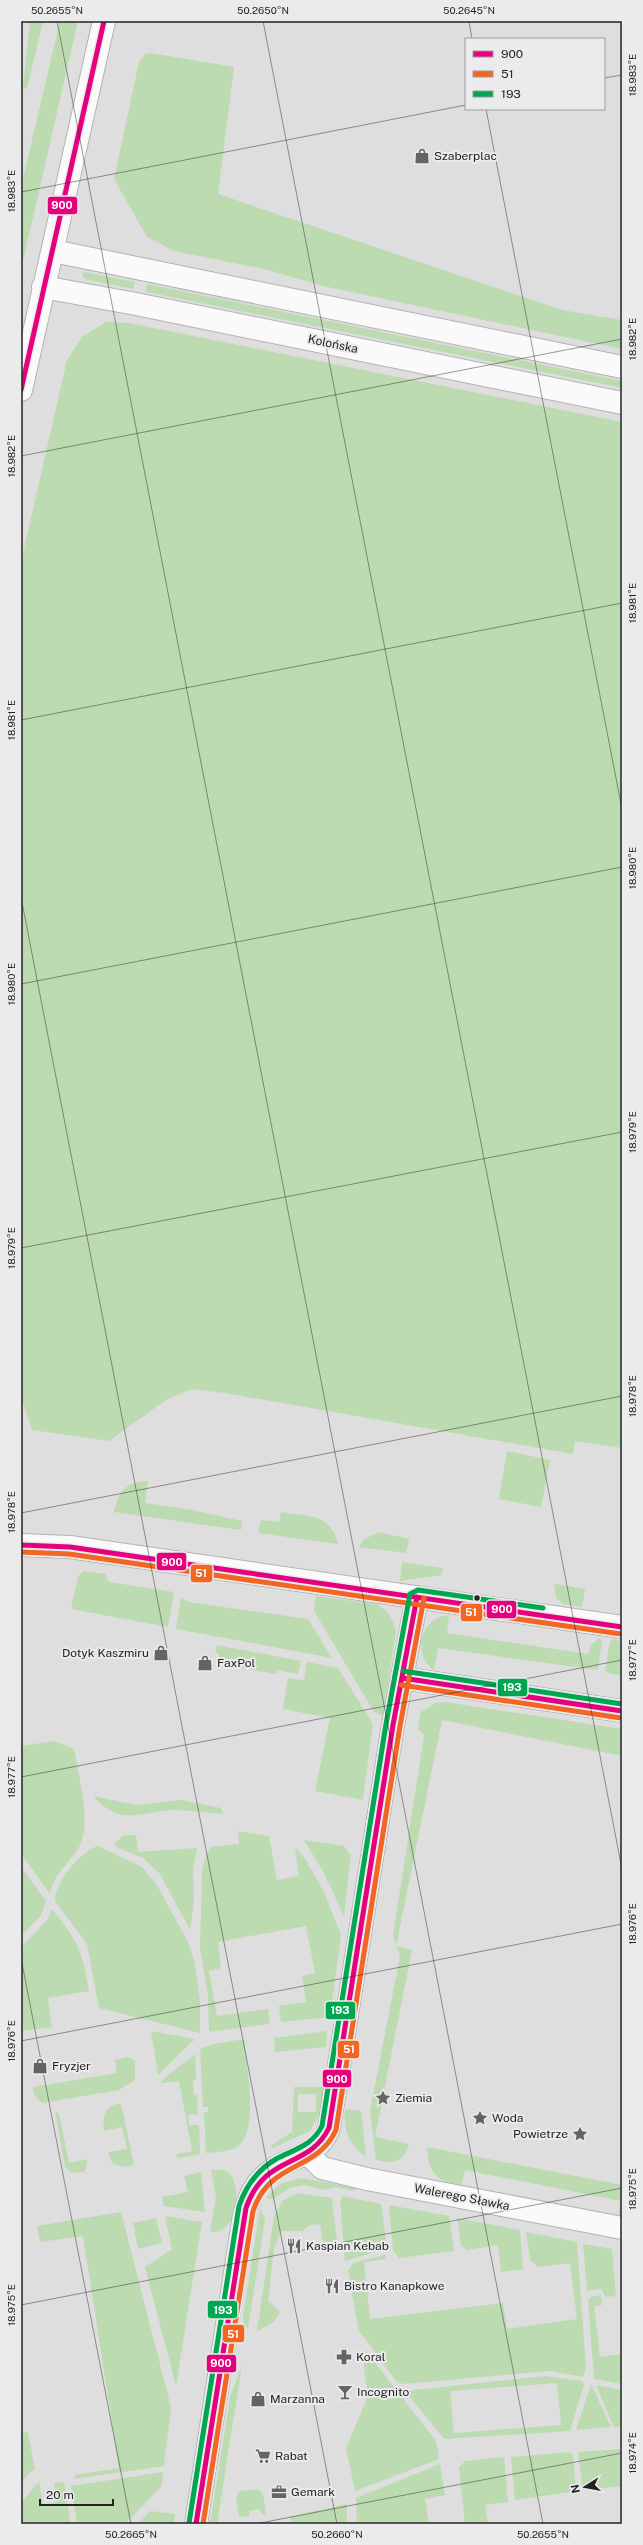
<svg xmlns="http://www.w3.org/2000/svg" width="643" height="2545" viewBox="0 0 643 2545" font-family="'Public Sans',sans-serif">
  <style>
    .green { fill: #bcdbb0; fill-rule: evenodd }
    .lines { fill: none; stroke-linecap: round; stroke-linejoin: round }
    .minor-casing { stroke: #b3b3b4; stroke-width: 24 }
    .minor { stroke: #fafafa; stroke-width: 22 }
    .bus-1-casing { stroke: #ebebed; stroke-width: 8 }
    .bus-2-casing { stroke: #ebebed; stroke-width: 8 }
    .bus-3-casing { stroke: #ebebed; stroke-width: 8 }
    .bus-1 { stroke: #e5007d; stroke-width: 5 }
    .bus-2 { stroke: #f26522; stroke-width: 5 }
    .bus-3 { stroke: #00a651; stroke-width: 5 }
    .ticks { fill: none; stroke: #232323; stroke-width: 1; stroke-opacity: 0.45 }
    .bus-dot { fill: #232323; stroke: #ebebed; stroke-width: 1.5 }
    .labels { text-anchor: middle; stroke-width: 4; stroke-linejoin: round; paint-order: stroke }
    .poi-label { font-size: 12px; fill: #232323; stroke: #ebebed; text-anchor: start }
    .street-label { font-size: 12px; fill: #232323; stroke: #ebebed }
    .line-badge { stroke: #ebebed; stroke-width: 1.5 }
    .badge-label { font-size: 11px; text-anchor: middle; font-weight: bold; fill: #fff }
    .neatline { fill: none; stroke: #232323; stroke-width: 1.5 }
    .ticks-label { font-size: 10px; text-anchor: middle; fill: #232323 }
  </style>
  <rect width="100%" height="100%" fill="#dededf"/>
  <!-- green -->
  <path class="green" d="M 30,21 L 43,21 L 27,89 L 23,88 Z
    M 60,21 L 78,21 L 21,270 L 21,187 Z
    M 151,53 L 234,67 L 218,194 L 562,310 L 622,320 L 622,349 L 328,287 L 264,269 L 174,251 L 147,237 L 114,179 L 139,62 L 145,54 Z
    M 84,272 L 135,282 L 133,289 L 85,279 L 82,276 Z
    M 147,284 L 622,381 L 622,388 L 146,292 Z
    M 106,322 L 129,323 L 622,422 L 622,1448 L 575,1441 L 573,1454 L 225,1393 L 191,1389 L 166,1400 L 109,1441 L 32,1430 L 21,1397 L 21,562 L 67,360 L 83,336 Z
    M 507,1451 L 550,1460 L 541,1507 L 499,1499 Z
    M 148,1481 L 145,1503 L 192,1510 L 242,1521 L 241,1530 L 114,1512 C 120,1489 124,1484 148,1481 Z
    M 281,1512 C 309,1517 331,1513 338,1544 L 258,1533 L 261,1520 L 279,1522 Z
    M 379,1532 L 409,1539 L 406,1553 L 359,1547 L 363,1540 Z
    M 402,1562 L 443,1568 L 442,1575 L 400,1581 Z
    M 84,1571 L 105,1574 L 109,1582 L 174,1592 L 168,1627 L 71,1609 L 78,1576 Z
    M 554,1584 L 585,1589 L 582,1607 L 563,1604 L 556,1598 Z
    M 316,1596 L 376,1604 C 388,1610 393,1619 396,1632 L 383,1716 L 374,1712 L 314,1611 Z
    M 181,1597 L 188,1602 L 308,1619 L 332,1658 L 176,1629 Z
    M 449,1615 L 447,1633 L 588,1654 L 591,1645 L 599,1638 L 602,1641 L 598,1670 L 438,1648 L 434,1670 C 411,1654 420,1618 449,1615 Z
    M 614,1639 L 622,1642 L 622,1676 L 607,1673 L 605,1671 L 610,1641 Z
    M 217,1645 L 301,1661 L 298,1674 L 278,1670 L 276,1674 L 218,1664 L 219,1654 L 215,1652 Z
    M 307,1662 L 338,1668 L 373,1724 L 363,1800 L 315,1791 L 330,1718 L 283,1709 L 288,1678 L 304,1680 Z
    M 445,1702 L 622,1729 L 622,1756 L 442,1720 L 396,1946 L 412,1950 L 375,2137 L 409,2144 C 405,2162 392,2164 376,2160 L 370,2111 L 400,1956 L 393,1936 L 424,1735 L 418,1729 L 421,1712 L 435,1703 Z
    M 54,1741 L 72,1748 L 75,1753 C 79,1779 92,1825 79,1847 C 69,1864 54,1873 50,1894 L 21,1854 L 21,1746 Z
    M 93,1796 L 136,1805 L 181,1800 L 221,1808 L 223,1814 C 207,1813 189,1810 173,1810 C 138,1812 121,1827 93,1796 Z
    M 238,1831 L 269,1836 L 277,1880 L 299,1876 L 295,1847 L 304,1857 L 324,1892 L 341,1935 L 330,2017 L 281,2022 L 279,2006 L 306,2002 L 302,1976 L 315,1973 L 306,1926 L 218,1942 L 221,1968 L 209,1971 L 217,2016 L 268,2009 L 270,2024 L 209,2032 L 208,1996 L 200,1948 L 202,1871 L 204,1861 L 210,1847 L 239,1844 Z
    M 136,1835 L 138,1852 L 197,1848 L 193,1870 L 194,1901 L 190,1930 L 160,1874 L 143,1858 L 116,1847 L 114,1844 L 123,1836 Z
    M 304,1840 L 344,1846 L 351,1855 L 344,1916 L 324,1873 Z
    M 98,1846 L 142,1867 L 158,1887 L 188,1942 L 194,1960 L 200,2001 L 200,2033 L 99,2008 L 87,1944 L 55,1901 C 54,1883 82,1850 98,1846 Z
    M 21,1867 L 46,1901 L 41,1915 L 21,1936 Z
    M 52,1909 C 78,1942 82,1949 89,1991 L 48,1998 L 52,2027 L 21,2031 L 21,1948 L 47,1920 Z
    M 151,2031 L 195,2039 L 158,2075 Z
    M 327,2031 L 326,2047 L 275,2052 L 274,2038 Z
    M 244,2039 C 246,2063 262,2139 233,2149 C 225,2152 214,2152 206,2153 L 204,2113 L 208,2112 L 208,2107 L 203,2107 L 200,2049 L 214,2044 Z
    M 195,2054 L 196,2080 L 193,2080 L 194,2095 L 197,2095 L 198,2114 L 188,2115 L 189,2125 L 199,2125 L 200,2154 L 179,2158 L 175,2155 L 192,2151 L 179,2081 L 161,2083 L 161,2081 Z
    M 129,2057 L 135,2061 L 135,2080 L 119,2090 L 42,2103 L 35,2096 L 33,2087 L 117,2073 L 115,2060 Z
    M 294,2087 L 326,2087 L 322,2109 L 310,2131 L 271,2149 L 272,2145 L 292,2132 ZM 298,2094 L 316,2094 L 316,2112 L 298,2112 Z
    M 121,2103 L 134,2165 L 122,2167 L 112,2163 L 108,2152 L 127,2149 L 122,2127 L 104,2131 C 102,2115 105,2106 121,2103 Z
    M 345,2109 L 361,2111 L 366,2157 C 349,2145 343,2129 345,2109 Z
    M 55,2111 L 59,2114 L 69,2163 L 87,2159 L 86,2169 L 83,2172 L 71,2173 L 65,2167 Z
    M 427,2147 L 622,2185 L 622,2218 L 618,2217 L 621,2201 L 465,2170 L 461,2187 C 437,2180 428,2174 427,2147 Z
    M 211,2170 C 215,2170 222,2169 226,2171 C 243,2178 240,2236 210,2232 L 216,2197 Z
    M 201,2172 L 205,2212 L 164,2206 L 162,2197 L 188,2192 L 184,2176 Z
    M 301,2178 L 356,2188 L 355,2191 L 334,2187 L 326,2190 L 303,2185 L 289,2188 L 273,2199 L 266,2198 L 280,2184 Z
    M 297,2193 L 332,2198 L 337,2241 L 323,2243 L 320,2224 L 310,2225 L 303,2231 L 281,2231 L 274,2248 L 268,2301 L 280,2312 L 274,2322 L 257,2331 L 274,2216 L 283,2200 Z
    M 343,2196 L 381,2204 L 387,2248 L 345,2261 L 340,2201 Z
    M 389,2205 L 449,2216 L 454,2251 L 399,2258 L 393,2251 Z
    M 260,2208 L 265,2220 L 248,2329 L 244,2325 L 243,2317 Z
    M 121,2212 L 171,2407 L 164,2466 L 75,2479 L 75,2475 L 119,2468 L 83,2236 L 40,2242 L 37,2226 Z
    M 165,2216 L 202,2222 L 176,2386 L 145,2267 L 172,2249 Z
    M 156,2218 L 162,2243 L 138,2249 L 133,2223 Z
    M 457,2218 L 520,2230 L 523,2269 L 501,2272 L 498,2245 L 467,2250 L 461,2245 Z
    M 526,2232 L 577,2242 L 586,2368 L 583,2377 L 549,2371 L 404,2384 L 397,2382 L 359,2331 L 348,2271 L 353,2263 L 385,2255 L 386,2259 L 364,2262 L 370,2319 L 503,2303 L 507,2329 L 577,2319 L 570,2263 L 538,2267 L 530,2260 Z
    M 583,2244 L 612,2249 L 616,2296 L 605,2297 L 602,2289 L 587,2291 Z
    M 601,2295 L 602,2305 L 594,2306 L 600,2357 L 622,2354 L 622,2384 L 594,2379 L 588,2301 L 591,2297 Z
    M 366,2351 L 436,2441 L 439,2459 L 355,2491 L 346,2448 L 368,2396 L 362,2353 Z
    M 242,2364 L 217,2524 L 210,2524 L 230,2398 Z
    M 545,2376 L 582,2381 L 584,2385 L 570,2431 L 444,2439 L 405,2391 ZM 557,2383 L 561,2425 L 454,2433 L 450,2391 Z
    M 591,2384 L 611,2427 L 576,2430 Z
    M 596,2385 L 622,2390 L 622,2426 L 614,2427 Z
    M 28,2432 L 35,2470 L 30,2472 L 21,2483 L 21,2433 Z
    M 622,2449 L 622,2489 L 621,2486 L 583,2490 L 578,2452 Z
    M 570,2452 L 573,2455 L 576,2491 L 515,2500 L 511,2457 Z
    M 504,2457 L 508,2502 L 485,2505 L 488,2524 L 465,2524 L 459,2467 L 465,2461 Z
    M 440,2464 L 445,2495 L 425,2499 L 429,2524 L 357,2524 L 356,2498 Z
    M 163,2472 L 162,2486 L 125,2524 L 77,2524 L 71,2486 Z
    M 39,2482 L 43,2505 L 57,2502 L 54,2483 L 64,2482 L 71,2524 L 21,2524 L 21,2502 Z
    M 258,2489 L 263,2494 L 266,2515 L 263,2515 L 259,2509 L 249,2511 L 249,2516 L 239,2517 L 236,2497 L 240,2491 Z
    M 347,2504 L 347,2524 L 294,2524 L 289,2517 Z
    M 150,2511 L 175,2514 L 174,2524 L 138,2524 Z"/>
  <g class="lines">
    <!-- minor casing -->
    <g class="minor-casing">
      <path id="minor" d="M 53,251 L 622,367
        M 43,287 L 136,304 L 622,403
        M 21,390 L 104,21
        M 21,1545 L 70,1547 L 622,1627
        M 402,1678 L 622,1711
        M 308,2154 L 322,2168 L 367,2179 L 622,2228
        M 196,2524 L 244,2215 C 249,2197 255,2182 271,2171 C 292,2155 318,2157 329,2128 L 393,1725 L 417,1597"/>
    </g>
    <!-- minor -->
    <use href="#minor" class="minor"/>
    <!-- bus-1 casing -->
    <g class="bus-1-casing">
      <path id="bus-1" d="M 21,390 L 104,21
        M 21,1545 L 70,1547 L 622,1627
        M 402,1678 L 622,1711
        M 196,2524 L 246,2208 C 265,2153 308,2170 329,2128 L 393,1725 L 417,1597"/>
    </g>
    <!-- bus-2 casing -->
    <g class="bus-2-casing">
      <path id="bus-2" d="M 21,1552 L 69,1554 L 621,1634
        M 401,1685 L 621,1718
        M 203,2524 L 253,2211 C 270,2160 316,2173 336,2130 L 400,1726 L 424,1598"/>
    </g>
    <!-- bus-3 casing -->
    <g class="bus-3-casing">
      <path id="bus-3" d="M 403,1671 L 622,1704
        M 189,2523 L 239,2206 C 246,2186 257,2170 276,2159 C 295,2149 312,2146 322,2126 L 386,1724 L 410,1594 L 418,1590 L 543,1608"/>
    </g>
    <!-- bus-1 -->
    <use href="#bus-1" class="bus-1"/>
    <!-- bus-2 -->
    <use href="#bus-2" class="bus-2"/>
    <!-- bus-3 -->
    <use href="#bus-3" class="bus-3"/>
  </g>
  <!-- ticks -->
  <path class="ticks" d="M 57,21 L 543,2524M 263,21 L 622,1869M 469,21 L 472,39M 604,78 L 622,75M 486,109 L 622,809M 21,192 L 466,105M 21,456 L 622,339M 21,720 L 622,603M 21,897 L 337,2524M 21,984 L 622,867M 21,1248 L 622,1132M 21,1513 L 622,1396M 21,1777 L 622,1660M 21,1958 L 131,2524M 21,2041 L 622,1924M 21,2305 L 622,2188M 255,2524 L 622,2453"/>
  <!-- icons -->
  <defs>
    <g id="shop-bare" transform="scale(1.2)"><path d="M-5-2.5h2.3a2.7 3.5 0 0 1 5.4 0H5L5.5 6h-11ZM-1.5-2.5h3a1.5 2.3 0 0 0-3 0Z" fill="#646465" stroke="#ebebed" stroke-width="2.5" paint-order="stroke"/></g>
    <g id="sight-bare" transform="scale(1.2)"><path d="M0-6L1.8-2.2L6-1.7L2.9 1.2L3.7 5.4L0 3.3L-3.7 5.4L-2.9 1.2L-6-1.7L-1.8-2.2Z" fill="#646465" stroke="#ebebed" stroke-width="2.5" paint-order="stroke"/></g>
    <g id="restaurant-bare" transform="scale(1.2)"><path d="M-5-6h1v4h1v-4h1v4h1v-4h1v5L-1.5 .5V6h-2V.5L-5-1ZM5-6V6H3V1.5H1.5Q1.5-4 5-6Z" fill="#646465" stroke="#ebebed" stroke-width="2.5" paint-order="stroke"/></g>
    <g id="pharmacy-bare" transform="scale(1.2)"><path d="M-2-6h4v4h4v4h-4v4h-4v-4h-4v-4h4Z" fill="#646465" stroke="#ebebed" stroke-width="2.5" paint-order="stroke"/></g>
    <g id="bar-bare" transform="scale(1.2)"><path d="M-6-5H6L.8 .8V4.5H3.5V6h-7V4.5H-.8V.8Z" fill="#646465" stroke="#ebebed" stroke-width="2.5" paint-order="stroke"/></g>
    <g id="supermarket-bare" transform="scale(1.2)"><path d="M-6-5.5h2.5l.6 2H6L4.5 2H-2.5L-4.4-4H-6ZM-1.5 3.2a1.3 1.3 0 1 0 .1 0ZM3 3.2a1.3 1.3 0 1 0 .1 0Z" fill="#646465" stroke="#ebebed" stroke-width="2.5" paint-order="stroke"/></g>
    <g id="office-bare" transform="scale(1.2)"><path d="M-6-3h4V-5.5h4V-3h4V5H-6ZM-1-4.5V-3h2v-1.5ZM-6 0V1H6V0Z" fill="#646465" stroke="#ebebed" stroke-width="2.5" paint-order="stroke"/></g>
  </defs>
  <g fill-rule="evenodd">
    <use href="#shop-bare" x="422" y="156"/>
    <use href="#shop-bare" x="161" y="1653"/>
    <use href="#shop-bare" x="205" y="1663"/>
    <use href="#shop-bare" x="40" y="2066"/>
    <use href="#sight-bare" x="383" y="2098"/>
    <use href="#sight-bare" x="480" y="2118"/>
    <use href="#sight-bare" x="580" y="2134"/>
    <use href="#restaurant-bare" x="294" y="2246"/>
    <use href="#restaurant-bare" x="332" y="2286"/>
    <use href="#pharmacy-bare" x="344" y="2357"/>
    <use href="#bar-bare" x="345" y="2392"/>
    <use href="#shop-bare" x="258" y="2399"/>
    <use href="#supermarket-bare" x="263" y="2456"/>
    <use href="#office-bare" x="279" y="2492"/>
  </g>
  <!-- markers -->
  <circle class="bus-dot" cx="477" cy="1598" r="3.5"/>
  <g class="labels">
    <!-- poi labels -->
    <g class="poi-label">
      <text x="434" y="160">Szaberplac</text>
      <text x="149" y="1657" text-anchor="end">Dotyk Kaszmiru</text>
      <text x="217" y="1667">FaxPol</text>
      <text x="52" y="2070">Fryzjer</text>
      <text x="395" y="2102">Ziemia</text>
      <text x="492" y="2122">Woda</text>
      <text x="568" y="2138" text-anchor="end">Powietrze</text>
      <text x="306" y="2250">Kaspian Kebab</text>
      <text x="344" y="2290">Bistro Kanapkowe</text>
      <text x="356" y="2361">Koral</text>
      <text x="357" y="2396">Incognito</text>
      <text x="270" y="2403">Marzanna</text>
      <text x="275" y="2460">Rabat</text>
      <text x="291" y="2496">Gemark</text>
    </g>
    <!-- street labels -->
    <g class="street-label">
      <text transform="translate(333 344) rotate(12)" y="4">Kolońska</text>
      <text transform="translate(462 2197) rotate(11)" y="4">Walerego Sławka</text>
    </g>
  </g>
  <g class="line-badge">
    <rect x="47" y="196" width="31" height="19" rx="4" fill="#e5007d"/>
    <rect x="156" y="1552" width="31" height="19" rx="4" fill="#e5007d"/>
    <rect x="190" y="1564" width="23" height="19" rx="4" fill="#f26522"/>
    <rect x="486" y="1600" width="31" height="19" rx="4" fill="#e5007d"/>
    <rect x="460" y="1603" width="23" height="19" rx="4" fill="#f26522"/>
    <rect x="497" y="1678" width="31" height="19" rx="4" fill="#00a651"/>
    <rect x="325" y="2001" width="31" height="19" rx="4" fill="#00a651"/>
    <rect x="337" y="2040" width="23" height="19" rx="4" fill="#f26522"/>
    <rect x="322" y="2069" width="30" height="19" rx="4" fill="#e5007d"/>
    <rect x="207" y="2300" width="31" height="19" rx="4" fill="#00a651"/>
    <rect x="222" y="2324" width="23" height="19" rx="4" fill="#f26522"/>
    <rect x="206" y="2354" width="31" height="19" rx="4" fill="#e5007d"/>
  </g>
  <g class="badge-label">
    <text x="62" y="209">900</text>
    <text x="172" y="1566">900</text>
    <text x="201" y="1577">51</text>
    <text x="502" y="1613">900</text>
    <text x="471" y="1616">51</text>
    <text x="512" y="1691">193</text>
    <text x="340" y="2014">193</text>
    <text x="349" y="2053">51</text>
    <text x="337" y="2083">900</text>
    <text x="223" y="2314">193</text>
    <text x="233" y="2338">51</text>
    <text x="221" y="2367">900</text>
  </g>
  <!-- border -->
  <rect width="643" height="2545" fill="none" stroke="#ebebed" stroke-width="44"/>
  <!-- legend -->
  <rect x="465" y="38" width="140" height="72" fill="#ebebed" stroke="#9b9b9c"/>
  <rect x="473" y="51" width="20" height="6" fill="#e5007d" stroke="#9b9b9c"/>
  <text x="501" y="58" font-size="12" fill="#232323">900</text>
  <rect x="473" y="71" width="20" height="6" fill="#f26522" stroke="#9b9b9c"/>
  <text x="501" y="78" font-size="12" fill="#232323">51</text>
  <rect x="473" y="91" width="20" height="6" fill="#00a651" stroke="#9b9b9c"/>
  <text x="501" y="98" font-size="12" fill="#232323">193</text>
  <!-- north arrow -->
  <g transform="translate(585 2487) rotate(259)" stroke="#ebebed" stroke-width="3" paint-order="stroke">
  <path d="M0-3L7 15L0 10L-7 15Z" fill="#232323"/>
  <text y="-6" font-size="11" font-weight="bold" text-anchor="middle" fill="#232323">N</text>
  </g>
  <!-- scale -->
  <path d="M40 2499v6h73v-6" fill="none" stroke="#232323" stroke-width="2"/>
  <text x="46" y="2499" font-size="12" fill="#232323" stroke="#ebebed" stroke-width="3" paint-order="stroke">20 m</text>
  <rect x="22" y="22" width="599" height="2501" class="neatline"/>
  <g class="ticks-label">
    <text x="57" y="14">50.2655°N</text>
    <text x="263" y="14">50.2650°N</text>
    <text x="469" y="14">50.2645°N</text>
    <text transform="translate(632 75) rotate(-90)" y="4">18.983°E</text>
    <text transform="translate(11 191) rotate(-90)" y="4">18.983°E</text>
    <text transform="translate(632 339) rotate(-90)" y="4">18.982°E</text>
    <text transform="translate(11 456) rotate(-90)" y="4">18.982°E</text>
    <text transform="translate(632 603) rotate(-90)" y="4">18.981°E</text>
    <text transform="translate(11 720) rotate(-90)" y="4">18.981°E</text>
    <text transform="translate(632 868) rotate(-90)" y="4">18.980°E</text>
    <text transform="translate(11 984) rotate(-90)" y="4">18.980°E</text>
    <text transform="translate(632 1132) rotate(-90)" y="4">18.979°E</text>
    <text transform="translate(11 1248) rotate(-90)" y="4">18.979°E</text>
    <text transform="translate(632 1396) rotate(-90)" y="4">18.978°E</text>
    <text transform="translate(11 1512) rotate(-90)" y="4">18.978°E</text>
    <text transform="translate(632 1660) rotate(-90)" y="4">18.977°E</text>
    <text transform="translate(11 1777) rotate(-90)" y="4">18.977°E</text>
    <text transform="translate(632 1924) rotate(-90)" y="4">18.976°E</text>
    <text transform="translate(11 2041) rotate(-90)" y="4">18.976°E</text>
    <text transform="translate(632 2189) rotate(-90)" y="4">18.975°E</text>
    <text transform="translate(11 2305) rotate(-90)" y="4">18.975°E</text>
    <text transform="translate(632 2453) rotate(-90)" y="4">18.974°E</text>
    <text x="131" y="2538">50.2665°N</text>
    <text x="337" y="2538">50.2660°N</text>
    <text x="543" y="2538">50.2655°N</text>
  </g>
</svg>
